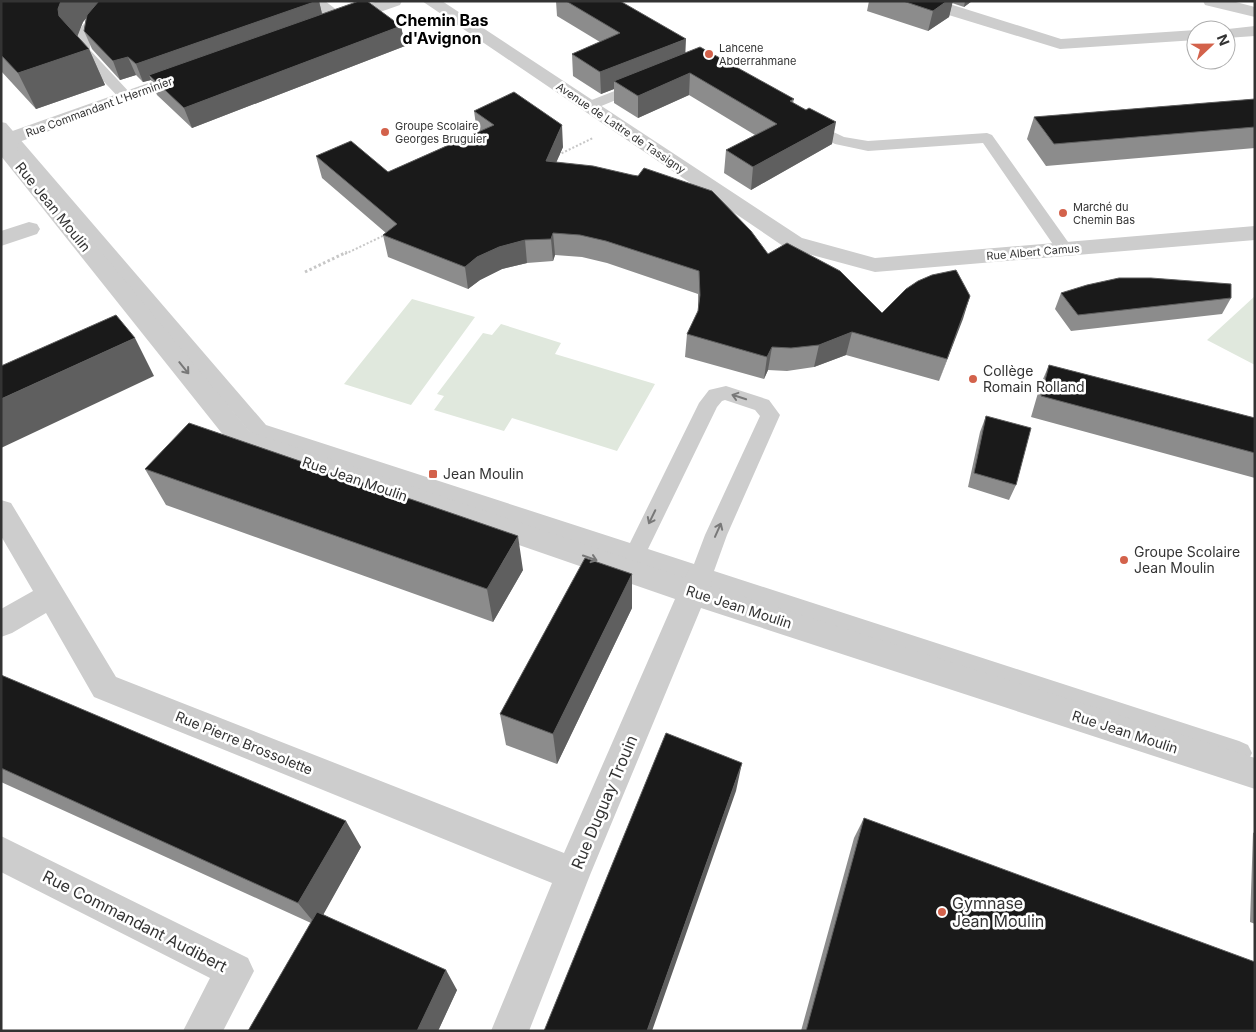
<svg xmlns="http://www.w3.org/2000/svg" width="1256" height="1032" viewBox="0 0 1256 1032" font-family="Inter,sans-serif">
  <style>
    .green { fill: #e0e8dd }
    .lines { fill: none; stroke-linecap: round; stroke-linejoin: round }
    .path-far1 { stroke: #c7c7c7; stroke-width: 2; stroke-dasharray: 2 2; stroke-linecap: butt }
    .path { stroke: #c7c7c7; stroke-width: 3; stroke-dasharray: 2.5 2.5; stroke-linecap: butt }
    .lane { fill: #cdcdcd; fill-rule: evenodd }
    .street { fill: #cdcdcd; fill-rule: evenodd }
    .wall { fill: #8c8c8c }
    .shaded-wall { fill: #5f5f5f }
    .building { fill: #1a1a1a; stroke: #5f5f5f }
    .oneway { stroke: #787878 }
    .poi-dot { fill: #d3624b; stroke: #fff; stroke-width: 2 }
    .labels { text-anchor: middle; stroke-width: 5; stroke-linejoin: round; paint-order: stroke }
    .far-poi-label { font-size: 11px; fill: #333; stroke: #fff; text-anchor: start }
    .far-street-label { font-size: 11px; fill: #333; stroke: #fff }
    .street-label { font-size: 14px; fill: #333; stroke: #fff }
    .poi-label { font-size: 14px; fill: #333; stroke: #fff; text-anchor: start }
    .far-district-label { font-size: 16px; font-weight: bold; fill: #000; stroke: #fff }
    .near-street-label { font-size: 16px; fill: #333; stroke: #fff }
    .near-poi-label { font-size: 16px; fill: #333; stroke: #fff; text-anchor: start }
  </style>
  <rect width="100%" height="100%" fill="#fff"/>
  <!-- green -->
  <path class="green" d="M 1255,296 L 1255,365 L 1207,340 Z
    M 412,299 L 475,317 L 411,405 L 344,384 Z
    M 501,324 L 561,343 L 555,354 L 655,384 L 617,451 L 512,418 L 504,431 L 434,410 L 444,396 L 437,394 L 483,333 L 492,335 Z"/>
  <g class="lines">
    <!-- path-far1 -->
    <path class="path-far1" d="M 558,155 L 593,138
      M 345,254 L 387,234"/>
    <!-- path -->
    <path class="path" d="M 305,272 L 347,252"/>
    <!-- lane -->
    <path class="lane" d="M 104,7 L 110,11 L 91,34 L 90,50 L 131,94 L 133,97 L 131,100 L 121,100 L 78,54 L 75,45 L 77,34 L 82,26 L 99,8 Z
      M 640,81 L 645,82 L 647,85 L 645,88 L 594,109 L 584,109 L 582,106 L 584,103 Z
      M 808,120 L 844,137 L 868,141 L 987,133 L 992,135 L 1073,249 L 1071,253 L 1065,254 L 1059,253 L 983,143 L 868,151 L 835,144 L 803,127 L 801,124 L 803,121 Z
      M 1,122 L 6,123 L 266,425 L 630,543 L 699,403 L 709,390 L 726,386 L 769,400 L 780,415 L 727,535 L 714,571 L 1239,741 L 1248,745 L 1252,753 L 1248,761 L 1239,765 L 252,435 L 1,136 ZM 725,400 L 755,410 L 760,416 L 705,535 L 694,564 L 648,549 L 717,407 L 722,401 Z"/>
    <!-- street -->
    <path class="street" d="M 306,1 L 325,1 L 342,14 L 378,1 L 402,1 L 400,5 L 340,26 L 334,25 Z
      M 422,1 L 442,1 L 802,238 L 875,258 L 1255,226 L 1255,240 L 875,272 L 786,248 Z
      M 914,1 L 940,1 L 1061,39 L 1196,30 L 1196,40 L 1060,49 L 916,5 Z
      M 1203,1 L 1232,1 L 1255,7 L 1255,17 L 1205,5 Z
      M 1255,26 L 1255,36 L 1226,38 L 1226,30 L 1219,30 Z
      M 188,69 L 194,70 L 197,74 L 194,78 L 19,142 L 17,150 L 250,432 L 685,578 L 690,568 L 700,564 L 710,568 L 714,576 L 710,586 L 1255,758 L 1255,789 L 701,608 L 590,875 L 529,1031 L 491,1031 L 552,883 L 94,697 L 46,613 L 12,633 L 1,637 L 1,609 L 33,591 L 1,536 L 1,500 L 11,503 L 116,677 L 564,853 L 675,599 L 232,446 L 1,156 L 1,135 L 4,134 Z
      M 29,222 L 37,224 L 40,229 L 37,234 L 1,246 L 1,231 Z
      M 1,836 L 248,958 L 254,971 L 223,1031 L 183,1031 L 210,978 L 1,872 Z"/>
  </g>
  <!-- wall -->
  <path class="wall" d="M 3,1 L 319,1 L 322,14 L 401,26 L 405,46 L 192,128 L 157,95 L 151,80 L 143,82 L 136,75 L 120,80 L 92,49 L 84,31 L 86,18 L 83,22 L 77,36 L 89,49 L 105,85 L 36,109 L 1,71 L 1,3 Z
    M 556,1 L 620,1 L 685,53 L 794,99 L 793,103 L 832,144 L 751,190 L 724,173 L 726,150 L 755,135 L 689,95 L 638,118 L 614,103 L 614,89 L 601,94 L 573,76 L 572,54 L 600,42 L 557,16 Z
    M 869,1 L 972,1 L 964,7 L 952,3 L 949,17 L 928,31 L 867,11 Z
    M 1255,99 L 1255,148 L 1046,166 L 1027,139 L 1034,117 Z
    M 474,111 L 563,147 L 556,162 L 768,254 L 882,313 L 970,296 L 939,381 L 846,355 L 814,367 L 787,371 L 768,370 L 764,379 L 685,357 L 687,334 L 698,311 L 698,294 L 607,263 L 582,257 L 555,255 L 553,261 L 527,263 L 502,269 L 480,280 L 468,289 L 388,257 L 383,235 L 386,233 L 322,178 L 316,156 L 388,172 L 477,132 Z
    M 1061,293 L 1231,298 L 1222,314 L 1071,331 L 1055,309 Z
    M 1049,365 L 1255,418 L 1255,478 L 1031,417 L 1040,386 Z
    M 986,416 L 1016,485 L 1009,500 L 968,487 L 980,432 Z
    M 145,469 L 523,570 L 493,622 L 166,505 Z
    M 632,574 L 632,608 L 557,764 L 506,745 L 500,714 Z
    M 1,675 L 361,847 L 323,914 L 457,990 L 438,1031 L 248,1031 L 311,923 L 1,782 Z
    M 864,818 L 1255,1031 L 801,1031 L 854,838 Z
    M 1255,832 L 1255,924 L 1250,922 L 1253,833 Z"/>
  <!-- shaded-wall -->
  <path class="shaded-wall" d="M 61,1 L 101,1 L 83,22 L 74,45 L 59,16 L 58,9 Z
    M 317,1 L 319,1 L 323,18 L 149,75 L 151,80 L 143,82 L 136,64 Z
    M 947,1 L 953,1 L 949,17 L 928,31 L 933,11 Z
    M 965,1 L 972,1 L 964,7 Z
    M 401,26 L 405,46 L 192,128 L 184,108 Z
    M 686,39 L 685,61 L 614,81 L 614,89 L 601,94 L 600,72 Z
    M 89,49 L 105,85 L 36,109 L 18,73 Z
    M 128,57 L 136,75 L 120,80 L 113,61 Z
    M 690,73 L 689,95 L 638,118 L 638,96 Z
    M 836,122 L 832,144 L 751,190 L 753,167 Z
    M 562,125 L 563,147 L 547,184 L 546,161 Z
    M 553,233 L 555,255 L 553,261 L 551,239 Z
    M 525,240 L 527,263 L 502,269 L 480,280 L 468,289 L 465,267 L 477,257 L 499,247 Z
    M 970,296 L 963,319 L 939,381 L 947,359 Z
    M 852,332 L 846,355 L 814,367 L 819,345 Z
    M 135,338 L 154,376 L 1,448 L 1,399 Z
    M 772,347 L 768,370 L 764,379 L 767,357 Z
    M 518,536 L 523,570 L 493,622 L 487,589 Z
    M 632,574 L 632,608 L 557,764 L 553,734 Z
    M 742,763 L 736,791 L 652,1031 L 647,1031 Z
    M 346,821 L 361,847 L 317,926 L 298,903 Z
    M 446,970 L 457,990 L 438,1031 L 417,1031 Z"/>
  <!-- building -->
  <path class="building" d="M 3,1 L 61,1 L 58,9 L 59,16 L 89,49 L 18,73 L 1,55 L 1,3 Z
    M 99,1 L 317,1 L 136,64 L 128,57 L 113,61 L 84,31 L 87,15 Z
    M 359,1 L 367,1 L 401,26 L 184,108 L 149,75 Z
    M 566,1 L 620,1 L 686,39 L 600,72 L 572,54 L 620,33 Z
    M 903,1 L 947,1 L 933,11 Z
    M 700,47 L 794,99 L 790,101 L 806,110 L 809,108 L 836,122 L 753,167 L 726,150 L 777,124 L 690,73 L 638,96 L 614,81 Z
    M 514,92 L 562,125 L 546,161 L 593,166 L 632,175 L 638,176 L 644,168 L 712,191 L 751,231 L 768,254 L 787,243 L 840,271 L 882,313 L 906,289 L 918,281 L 932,275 L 956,270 L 970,296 L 947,359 L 852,332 L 819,345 L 791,348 L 772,347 L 767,357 L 687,334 L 698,311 L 700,295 L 699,271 L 606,241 L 580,235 L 553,233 L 551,239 L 525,240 L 499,247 L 477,257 L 465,267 L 383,235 L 397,224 L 316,156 L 351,141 L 388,172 L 494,125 L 474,111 Z
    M 1255,99 L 1255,127 L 1054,144 L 1034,117 Z
    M 1119,278 L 1151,278 L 1231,284 L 1231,298 L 1078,315 L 1061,293 L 1087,285 Z
    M 116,315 L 135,338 L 1,399 L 1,366 Z
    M 1049,365 L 1255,418 L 1255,453 L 1041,396 Z
    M 986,416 L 1031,428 L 1016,485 L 974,473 Z
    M 189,423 L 518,536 L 487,589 L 145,469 Z
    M 585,558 L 632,574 L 553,734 L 500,714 Z
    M 1,675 L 346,821 L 298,903 L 1,768 Z
    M 666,733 L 742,763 L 647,1031 L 544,1031 Z
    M 864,818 L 1255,962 L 1255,1031 L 806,1031 Z
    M 317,912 L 446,970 L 417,1031 L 248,1031 Z"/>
  <!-- one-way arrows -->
  <defs><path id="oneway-shaft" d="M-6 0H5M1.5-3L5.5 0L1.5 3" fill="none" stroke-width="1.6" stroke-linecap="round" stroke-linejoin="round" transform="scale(1.25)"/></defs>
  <g class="oneway">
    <use href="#oneway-shaft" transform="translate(184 368) rotate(51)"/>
    <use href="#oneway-shaft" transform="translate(739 397) rotate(-162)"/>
    <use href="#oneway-shaft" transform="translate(652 517) rotate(116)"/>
    <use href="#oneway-shaft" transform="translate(718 530) rotate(-66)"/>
    <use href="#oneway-shaft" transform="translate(590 558) rotate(19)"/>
  </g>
  <!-- markers -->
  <g class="poi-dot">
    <circle cx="709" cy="54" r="5"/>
    <circle cx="385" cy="132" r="5"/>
    <circle cx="1063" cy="213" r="5"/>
    <circle cx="973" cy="379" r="5"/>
    <rect x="428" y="469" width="10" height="10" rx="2.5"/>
    <circle cx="1124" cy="560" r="5"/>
    <circle cx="942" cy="912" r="5"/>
  </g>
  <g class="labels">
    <!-- far-poi labels -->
    <g class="far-poi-label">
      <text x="719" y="52">Lahcene<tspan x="719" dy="13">Abderrahmane</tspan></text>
      <text x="395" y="130">Groupe Scolaire<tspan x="395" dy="13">Georges Bruguier</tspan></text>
      <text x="1073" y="211">Marché du<tspan x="1073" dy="13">Chemin Bas</tspan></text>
    </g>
    <!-- far-street labels -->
    <g class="far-street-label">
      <text transform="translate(99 107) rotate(-20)" y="4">Rue Commandant L'Herminier</text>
      <text transform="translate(621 128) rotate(34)" y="4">Avenue de Lattre de Tassigny</text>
      <text transform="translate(1033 252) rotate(-5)" y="4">Rue Albert Camus</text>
    </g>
    <!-- street labels -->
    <g class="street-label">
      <text transform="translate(53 207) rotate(51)" y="5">Rue Jean Moulin</text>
      <text transform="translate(355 479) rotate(19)" y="5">Rue Jean Moulin</text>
      <text transform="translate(739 607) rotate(18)" y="5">Rue Jean Moulin</text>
      <text transform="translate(1125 732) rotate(18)" y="5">Rue Jean Moulin</text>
      <text transform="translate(244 743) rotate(22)" y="5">Rue Pierre Brossolette</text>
    </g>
    <!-- poi labels -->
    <g class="poi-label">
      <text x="983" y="376">Collège<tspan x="983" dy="16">Romain Rolland</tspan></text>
      <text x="443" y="479">Jean Moulin</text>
      <text x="1134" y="557">Groupe Scolaire<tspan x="1134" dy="16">Jean Moulin</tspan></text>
    </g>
    <!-- far-district labels -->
    <g class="far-district-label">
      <text x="442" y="26">Chemin Bas<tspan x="442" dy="18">d'Avignon</tspan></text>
    </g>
    <!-- near-street labels -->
    <g class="near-street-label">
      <text transform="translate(604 802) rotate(-67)" y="6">Rue Duguay Trouin</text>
      <text transform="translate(135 921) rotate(27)" y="6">Rue Commandant Audibert</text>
    </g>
    <!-- near-poi labels -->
    <g class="near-poi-label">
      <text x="952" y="909">Gymnase<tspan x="952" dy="18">Jean Moulin</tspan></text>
    </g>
  </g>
  <!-- border -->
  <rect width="1256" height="1032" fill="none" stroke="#333333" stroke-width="5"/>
  <!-- north arrow -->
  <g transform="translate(1211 45) rotate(68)"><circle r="24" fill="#ffffff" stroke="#adadad"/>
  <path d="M0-4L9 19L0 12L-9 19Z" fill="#d3624b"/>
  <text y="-8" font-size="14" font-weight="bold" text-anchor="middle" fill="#333333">N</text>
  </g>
</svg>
